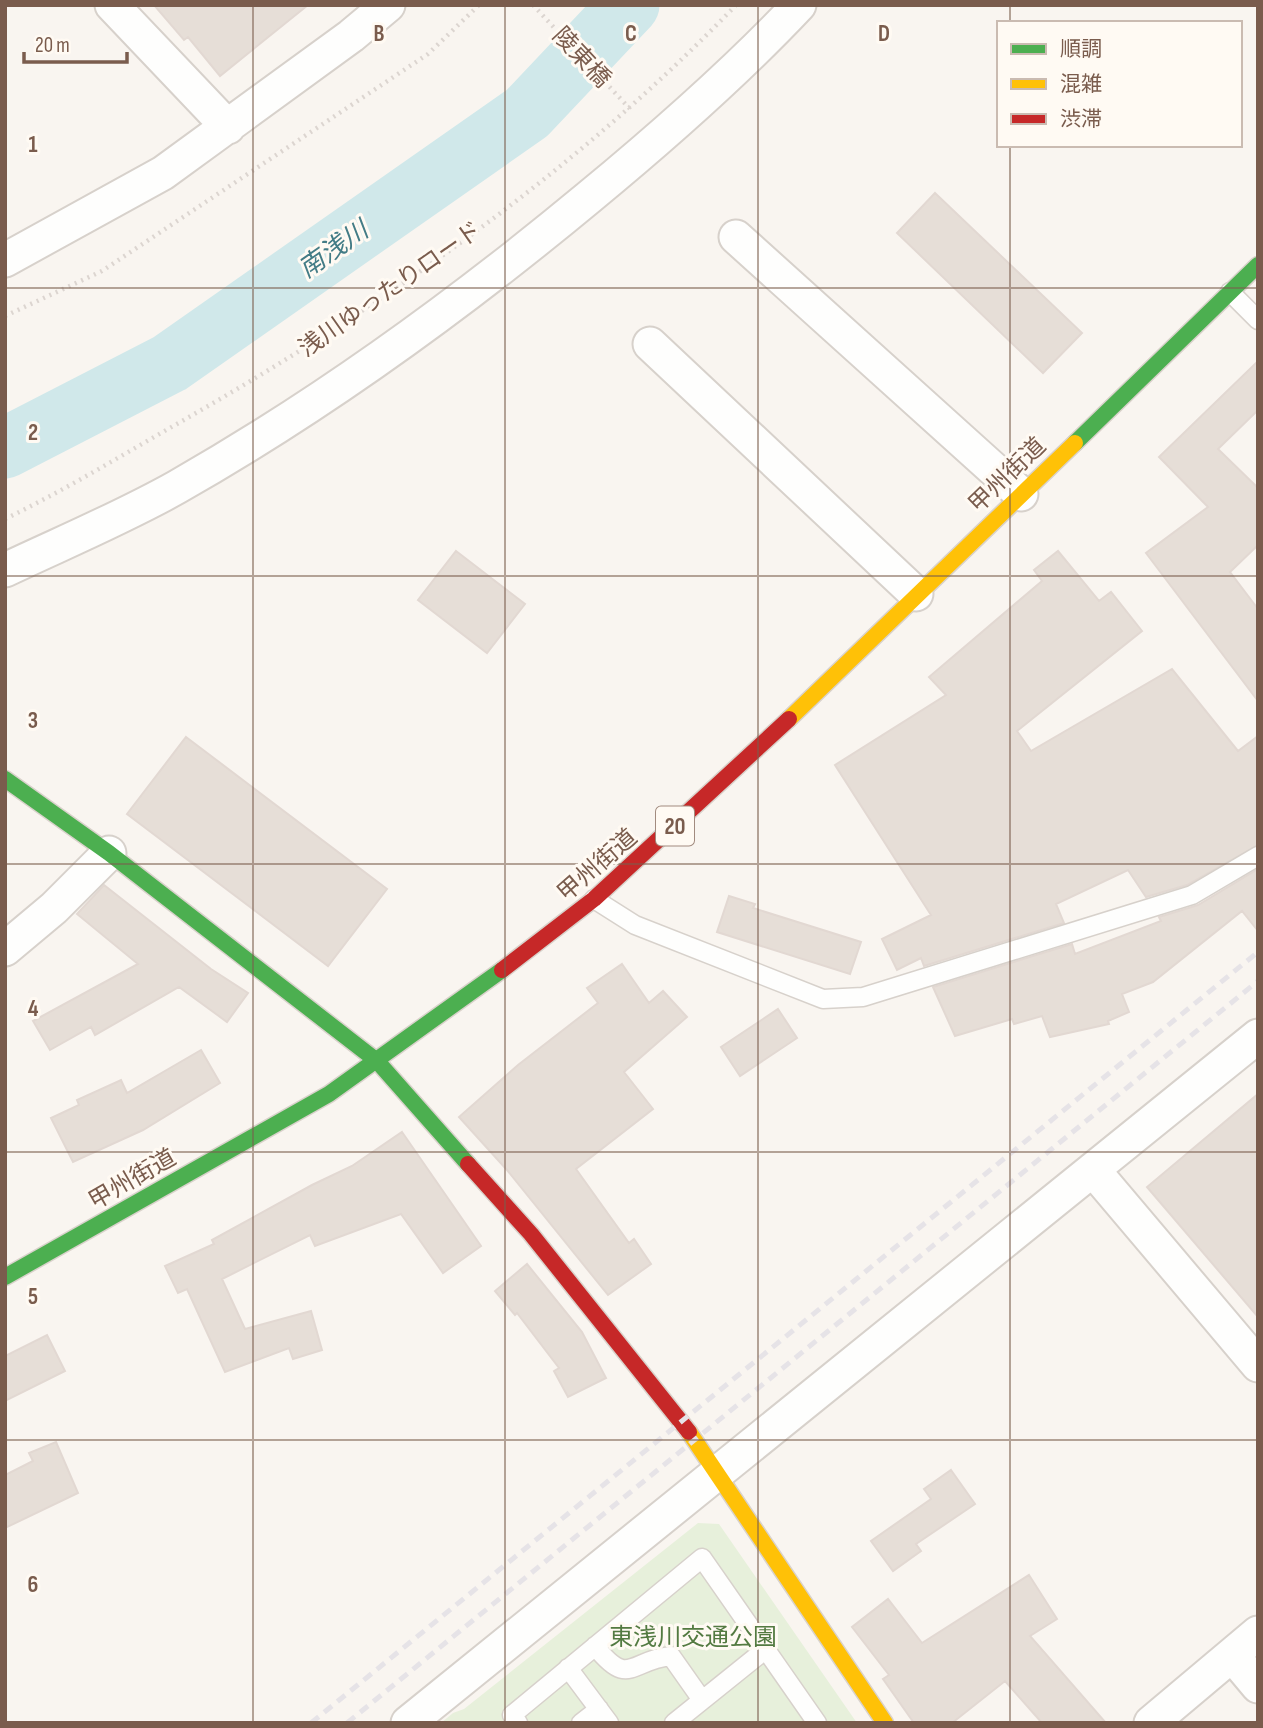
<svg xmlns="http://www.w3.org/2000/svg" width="1263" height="1728" viewBox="0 0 1263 1728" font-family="'Sofia Sans Condensed','Noto Sans JP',sans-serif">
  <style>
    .green { fill: #e7f0db }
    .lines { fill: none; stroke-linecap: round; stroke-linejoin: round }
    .river { stroke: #d0e8ea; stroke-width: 61 }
    .building { fill: #e6ded7; stroke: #e2d8d2; stroke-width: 2 }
    .lane-casing { stroke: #d7d1cb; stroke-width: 21 }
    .street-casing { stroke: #d7d1cb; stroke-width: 37 }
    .fast-casing { stroke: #d9d2cb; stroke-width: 19 }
    .slow-casing { stroke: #d9d2cb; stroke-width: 19 }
    .jam-casing { stroke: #d9d2cb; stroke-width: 19 }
    .path { stroke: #dcd5d0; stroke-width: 4.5; stroke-dasharray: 2 5; stroke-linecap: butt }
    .lane { stroke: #fefefd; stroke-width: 18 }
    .street { stroke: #fefefd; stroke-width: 33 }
    .fast { stroke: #4caf50; stroke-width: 16 }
    .slow { stroke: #ffc107; stroke-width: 16 }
    .jam { stroke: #c62828; stroke-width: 16 }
    .rail { stroke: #e6e3e7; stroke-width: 5; stroke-dasharray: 10 7; stroke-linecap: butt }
    .grid { fill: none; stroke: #7a5c4d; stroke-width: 2; stroke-opacity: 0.55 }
    .labels { text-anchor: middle; stroke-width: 6; stroke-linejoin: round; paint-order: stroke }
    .shield { fill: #fffaf3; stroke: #a28b7f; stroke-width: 2 }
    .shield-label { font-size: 23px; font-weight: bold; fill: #7a5c4d }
    .street-label { font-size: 24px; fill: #7a5c4d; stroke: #fffaf3 }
    .park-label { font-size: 24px; fill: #537a41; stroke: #fffaf3 }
    .water-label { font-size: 26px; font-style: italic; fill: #437c86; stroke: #fffaf3 }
    .grid-label { font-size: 23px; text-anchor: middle; font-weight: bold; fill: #7a5c4d; stroke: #fffaf3; stroke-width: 6; stroke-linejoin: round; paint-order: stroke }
  </style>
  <rect width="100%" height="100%" fill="#f9f5f0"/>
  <!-- green -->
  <path class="green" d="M 698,1523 L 719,1524 L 857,1723 L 441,1723 L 453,1713 L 464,1709 Z"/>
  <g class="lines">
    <!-- river -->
    <path class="river" d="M 5,448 L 170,363 L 527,113 L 629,5"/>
  </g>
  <!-- building -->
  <path class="building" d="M 154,5 L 308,5 L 220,76 L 188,37 L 184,40 Z
    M 935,193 L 1082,333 L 1043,373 L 897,233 Z
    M 1258,361 L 1258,410 L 1218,449 L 1258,488 L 1258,545 L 1230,572 L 1258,609 L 1258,701 L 1146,553 L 1208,507 L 1159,457 Z
    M 456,551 L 525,604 L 487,653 L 418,600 Z
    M 1058,551 L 1099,601 L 1111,592 L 1142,631 L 1017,731 L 1031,751 L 1172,669 L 1238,751 L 1258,736 L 1258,845 L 1187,885 L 1146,897 L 1128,870 L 1056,904 L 1064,923 L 924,966 L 921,958 L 897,970 L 882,939 L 931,915 L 835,765 L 946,695 L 929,677 L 1042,581 L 1034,570 Z
    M 186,737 L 387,889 L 328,966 L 127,814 Z
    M 1258,869 L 1258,931 L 1242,911 L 1153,982 L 1122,994 L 1129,1012 L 1108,1021 L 1109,1024 L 1050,1037 L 1042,1016 L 1014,1024 L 1012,1019 L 955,1036 L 933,987 L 1072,944 L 1075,954 L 1161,921 L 1159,917 L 1198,905 Z
    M 104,885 L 211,969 L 248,993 L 227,1022 L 179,987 L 95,1035 L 91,1027 L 50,1050 L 33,1021 L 138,964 L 77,914 Z
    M 729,896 L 755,904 L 753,908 L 861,942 L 850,974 L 717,932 Z
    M 622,964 L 649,1003 L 663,991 L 687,1017 L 624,1072 L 653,1109 L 576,1169 L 629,1243 L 634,1239 L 651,1264 L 608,1295 L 507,1170 L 459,1117 L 518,1065 L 598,1003 L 587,988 Z
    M 778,1009 L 797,1038 L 740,1076 L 721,1047 Z
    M 201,1050 L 220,1083 L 143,1130 L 73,1162 L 51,1118 L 79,1105 L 77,1100 L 121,1080 L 127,1093 Z
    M 1258,1094 L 1258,1317 L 1147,1187 Z
    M 402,1132 L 481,1246 L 443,1273 L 401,1214 L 315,1246 L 310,1235 L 222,1279 L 245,1329 L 311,1311 L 322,1350 L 293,1359 L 289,1348 L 225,1372 L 187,1289 L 178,1293 L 165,1266 L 214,1244 L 212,1240 L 312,1185 L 352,1166 Z
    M 527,1264 L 582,1332 L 606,1378 L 568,1397 L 554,1371 L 559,1368 L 517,1313 L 515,1315 L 495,1291 Z
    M 47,1335 L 65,1371 L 5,1401 L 5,1356 Z
    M 56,1442 L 78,1493 L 5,1528 L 5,1475 L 33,1461 L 29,1453 Z
    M 951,1470 L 975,1504 L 916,1544 L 921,1551 L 893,1571 L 871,1541 L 931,1499 L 924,1489 Z
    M 1029,1575 L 1057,1619 L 1030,1636 L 1106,1723 L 1042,1723 L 1005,1681 L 952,1723 L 914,1723 L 883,1679 L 889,1675 L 852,1627 L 888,1599 L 922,1643 Z"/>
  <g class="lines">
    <!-- lane casing -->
    <g class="lane-casing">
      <path id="lane" d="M 1230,292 L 1258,320
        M 594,899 L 635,925 L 823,999 L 863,997 L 1192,895 L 1258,856
        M 595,1646 C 629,1689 630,1660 671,1656 L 702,1700
        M 568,1668 L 609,1723
        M 518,1723 L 512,1715 L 702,1558 L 817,1723
        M 581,1723 L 599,1709
        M 674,1723 L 766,1649"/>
    </g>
    <!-- street casing -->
    <g class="street-casing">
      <path id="street" d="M 112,5 L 228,127
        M 736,237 L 1021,494
        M 5,260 L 163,173 L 351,36 L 388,5
        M 650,344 L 916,594
        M 5,570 C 62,543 122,518 177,487 C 323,404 459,305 588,198 C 662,137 733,75 799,5
        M 5,949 L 54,908 L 109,853
        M 1094,1171 L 1258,1365
        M 1232,1655 L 1258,1686
        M 408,1723 L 1258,1036
        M 1151,1723 L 1258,1633"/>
    </g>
    <!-- fast casing -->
    <g class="fast-casing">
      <path id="fast" d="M 1075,443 L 1258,265
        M 5,779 L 109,853 L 377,1061 L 468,1164
        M 5,1277 L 329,1094 L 502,970"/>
    </g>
    <!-- slow casing -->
    <g class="slow-casing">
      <path id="slow" d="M 789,719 L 1075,443
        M 689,1432 L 885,1723"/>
    </g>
    <!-- jam casing -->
    <g class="jam-casing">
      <path id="jam" d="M 502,970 L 594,899 L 789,719
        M 468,1164 L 531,1234 L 689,1432"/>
    </g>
    <!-- path -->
    <path class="path" d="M 533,5 L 632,111
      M 5,316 L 102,271 L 428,54 L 479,5
      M 5,519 C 61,492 114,460 168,429 C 373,313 572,176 736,5"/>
    <!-- lane -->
    <use href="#lane" class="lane"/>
    <!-- street -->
    <use href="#street" class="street"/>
    <!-- fast -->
    <use href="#fast" class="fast"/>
    <!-- slow -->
    <use href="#slow" class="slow"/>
    <!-- jam -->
    <use href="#jam" class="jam"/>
    <!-- rail -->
    <path class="rail" d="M 311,1723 L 1258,952
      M 347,1723 L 1258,981"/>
  </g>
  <!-- grid -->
  <path class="grid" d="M 253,5 L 253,1723M 505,5 L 505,1723M 758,5 L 758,1723M 1010,5 L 1010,23M 1010,145 L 1010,1723M 5,288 L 1258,288M 5,576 L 1258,576M 5,864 L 1258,864M 5,1152 L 1258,1152M 5,1440 L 1258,1440"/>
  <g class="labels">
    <!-- shield labels -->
    <rect class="shield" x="656" y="806.5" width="38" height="39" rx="5"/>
    <g class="shield-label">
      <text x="675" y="834">20</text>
    </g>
    <!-- street labels -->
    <g class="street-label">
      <text transform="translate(582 57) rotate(47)" y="8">陵東橋</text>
      <text transform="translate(390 289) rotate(-35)" y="8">浅川ゆったりロード</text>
      <text transform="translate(1007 475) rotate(-44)" y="8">甲州街道</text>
      <text transform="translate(597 865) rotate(-41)" y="8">甲州街道</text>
      <text transform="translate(132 1179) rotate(-30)" y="8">甲州街道</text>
    </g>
    <!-- park labels -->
    <g class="park-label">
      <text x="693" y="1645">東浅川交通公園</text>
    </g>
    <!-- water labels -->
    <g class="water-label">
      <text transform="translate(333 249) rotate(-35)" y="9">南浅川</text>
    </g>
  </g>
  <g class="grid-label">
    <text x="379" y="41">B</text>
    <text x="631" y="41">C</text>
    <text x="884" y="41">D</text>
    <text x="33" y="152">1</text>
    <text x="33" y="440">2</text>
    <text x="33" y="728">3</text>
    <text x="33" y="1016">4</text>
    <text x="33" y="1304">5</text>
    <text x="33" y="1592">6</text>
  </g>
  <!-- border -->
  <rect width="1263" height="1728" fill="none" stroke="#7a5c4d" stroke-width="14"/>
  <!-- legend -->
  <rect x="997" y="21" width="245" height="126" fill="#fffaf3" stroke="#cabbb1" stroke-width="2"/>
  <rect x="1011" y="44" width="35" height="10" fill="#4caf50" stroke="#cabbb1" stroke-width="2"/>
  <text x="1060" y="56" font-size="21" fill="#7a5c4d">順調</text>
  <rect x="1011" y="79" width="35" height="10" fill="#ffc107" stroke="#cabbb1" stroke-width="2"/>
  <text x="1060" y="91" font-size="21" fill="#7a5c4d">混雑</text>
  <rect x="1011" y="114" width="35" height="10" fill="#c62828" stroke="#cabbb1" stroke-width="2"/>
  <text x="1060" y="126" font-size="21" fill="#7a5c4d">渋滞</text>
  <!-- scale -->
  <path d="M24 52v10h103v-10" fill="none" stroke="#7a5c4d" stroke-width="3.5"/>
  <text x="35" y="52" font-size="21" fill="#7a5c4d" stroke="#fffaf3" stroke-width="5" paint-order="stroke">20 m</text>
</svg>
